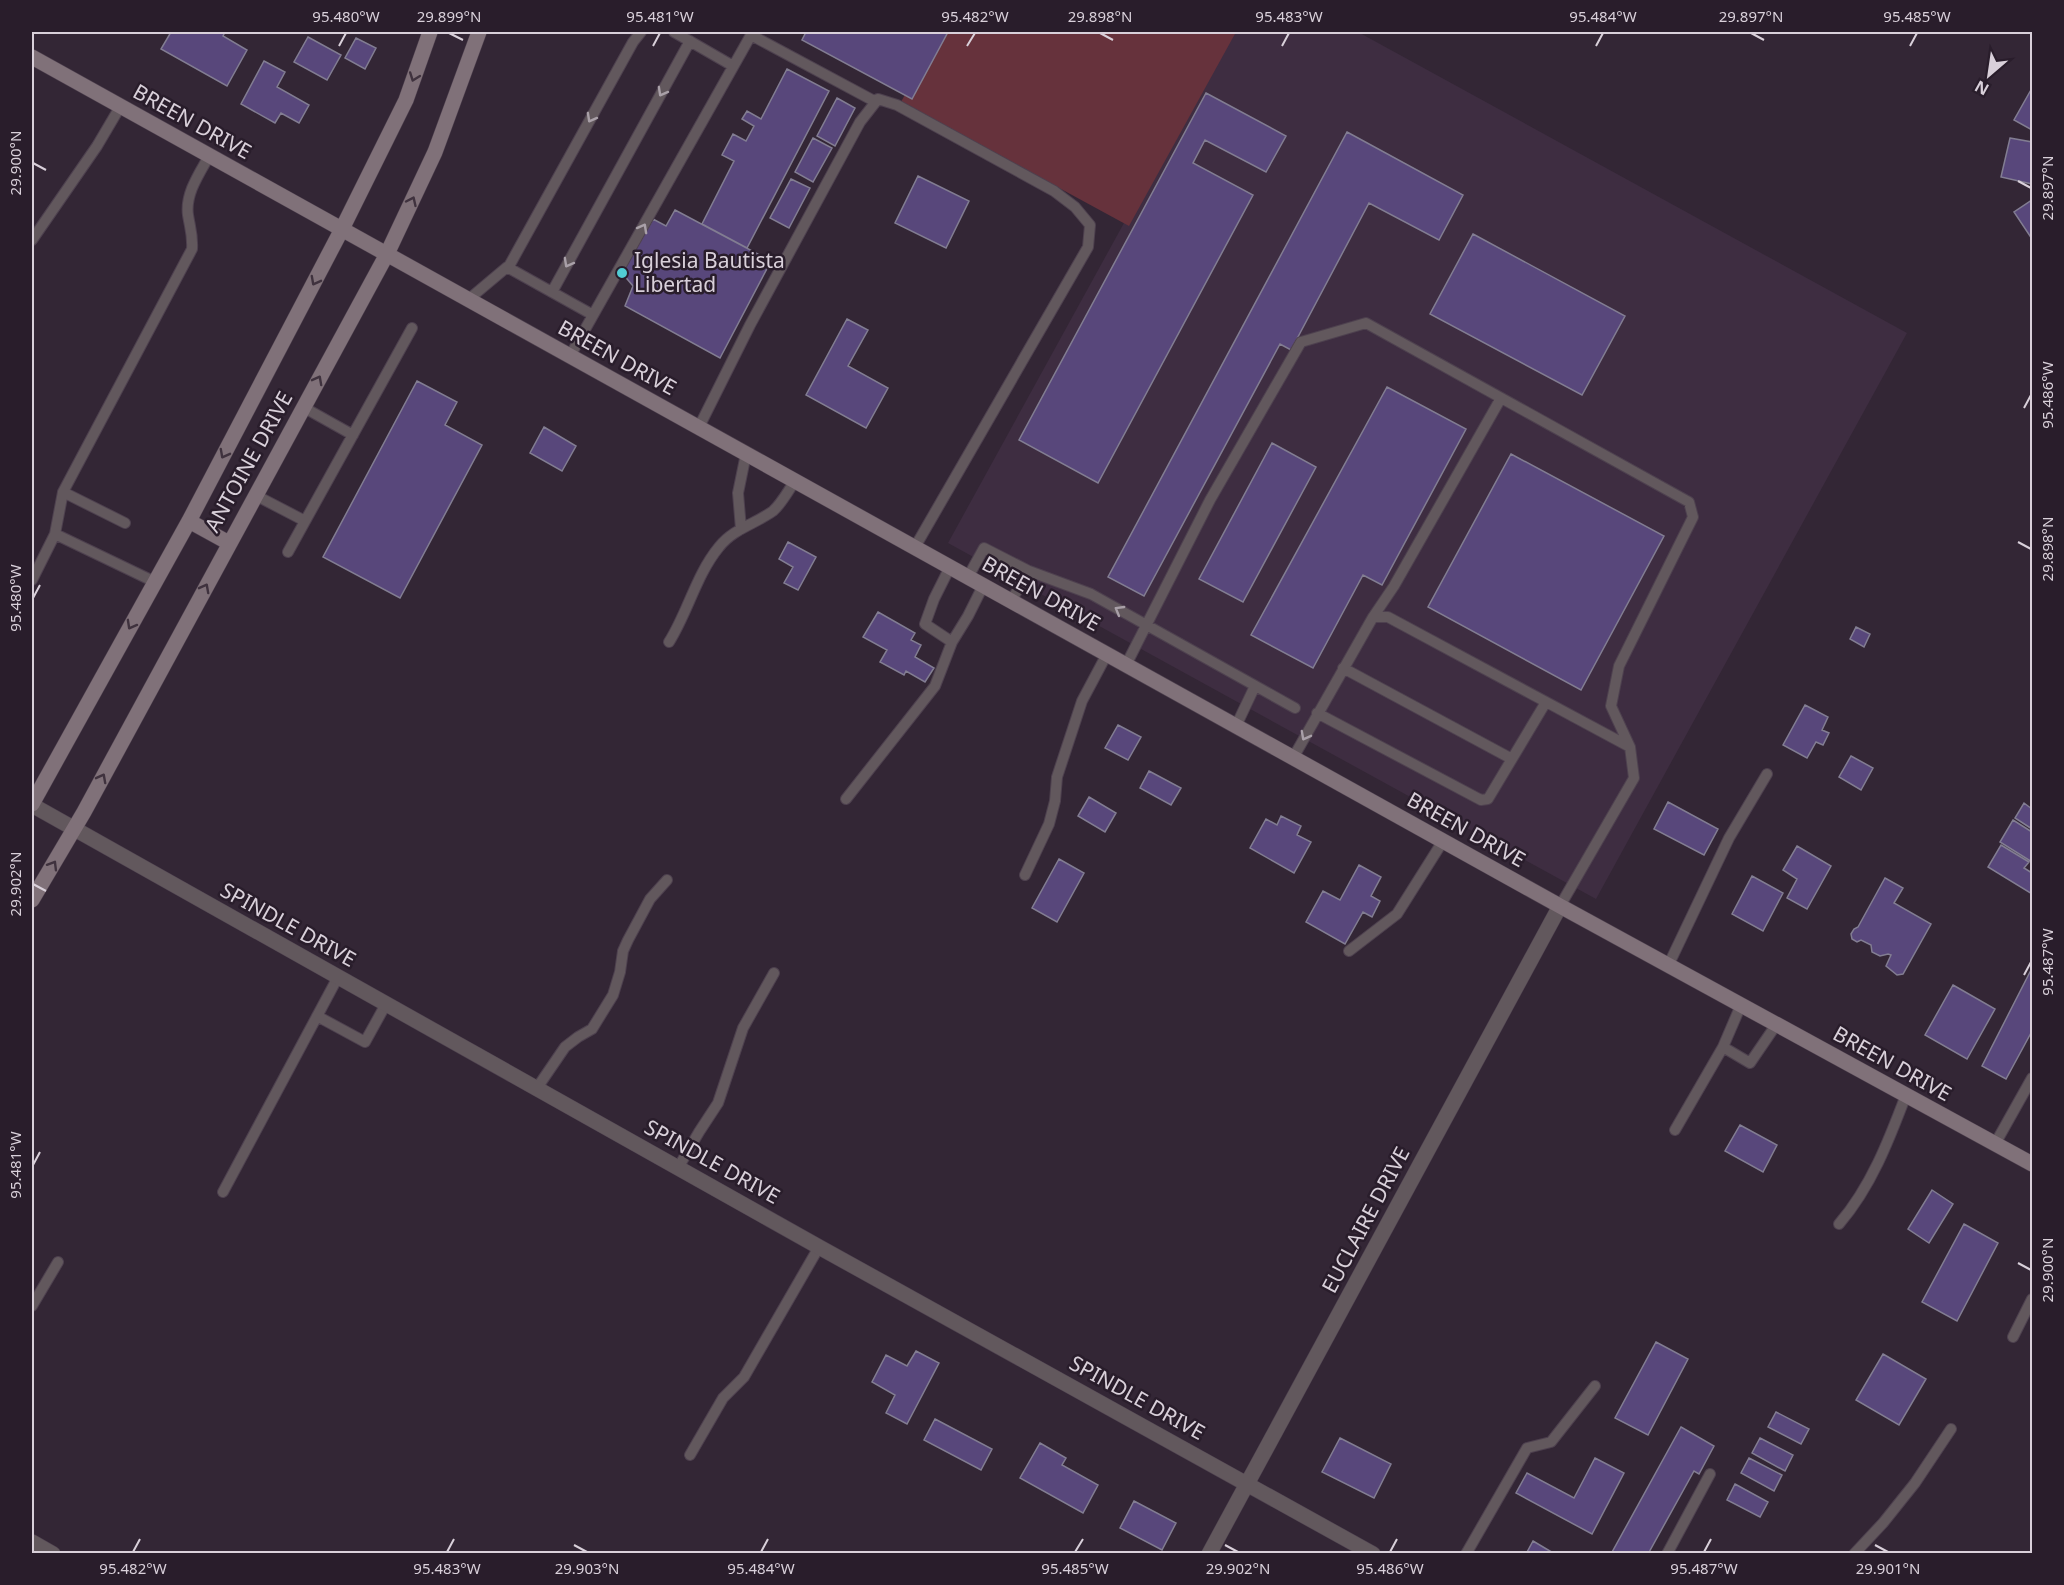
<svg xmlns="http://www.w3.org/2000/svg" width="2064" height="1585" viewBox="0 0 2064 1585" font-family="'Noto Sans',sans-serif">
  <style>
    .built { fill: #3e2d41 }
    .green { fill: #66323c }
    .building { fill: #58477b; stroke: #827d92; stroke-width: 1.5 }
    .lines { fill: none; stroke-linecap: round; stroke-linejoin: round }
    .lane-casing { stroke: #4e414f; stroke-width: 12 }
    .street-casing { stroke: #4e414f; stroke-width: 16 }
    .secondary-casing { stroke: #4e414f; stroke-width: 16 }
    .lane { stroke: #62585d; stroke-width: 10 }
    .street { stroke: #62585d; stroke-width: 15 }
    .secondary { stroke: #807179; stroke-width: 15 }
    .oneway { stroke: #3f323e }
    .oneway2 { stroke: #a9a0a8 }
    .ticks { fill: none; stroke: #d9d0da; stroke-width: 2 }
    .poi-dot { fill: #51ccd4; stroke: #291d2b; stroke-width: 2 }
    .labels { text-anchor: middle; stroke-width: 5; stroke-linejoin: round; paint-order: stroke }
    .street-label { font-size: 21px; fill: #d9d0da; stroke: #291d2b }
    .poi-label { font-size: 21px; fill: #d9d0da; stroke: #291d2b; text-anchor: start }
    .neatline { fill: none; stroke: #d9d0da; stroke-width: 2 }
    .ticks-label { font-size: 15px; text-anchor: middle; fill: #d9d0da }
  </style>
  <rect width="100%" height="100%" fill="#332635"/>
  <!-- built -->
  <path class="built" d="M 1229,32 L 1358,32 L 1907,333 L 1596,899 L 948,543 Z"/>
  <!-- green -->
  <path class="green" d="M 939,32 L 1236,32 L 1129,226 L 901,102 Z"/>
  <!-- building -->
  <path class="building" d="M 171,32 L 225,32 L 223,36 L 247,50 L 227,86 L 161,49 Z
    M 806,32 L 948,32 L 912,99 L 802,40 Z
    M 308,37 L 341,55 L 327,80 L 294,62 Z
    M 356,38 L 376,48 L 365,69 L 345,58 Z
    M 264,61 L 285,72 L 277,87 L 309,105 L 299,123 L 281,113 L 275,123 L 241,104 Z
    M 787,69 L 829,91 L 747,248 L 702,224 L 734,161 L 722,155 L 733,134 L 746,141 L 754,126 L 742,119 L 747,111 L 761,119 Z
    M 2032,88 L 2032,130 L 2014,120 Z
    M 1206,93 L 1286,136 L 1266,172 L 1205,140 L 1193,163 L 1253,195 L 1098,483 L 1019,440 Z
    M 837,98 L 855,108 L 835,146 L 817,136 Z
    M 1347,132 L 1463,195 L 1439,240 L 1369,203 L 1291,350 L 1280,344 L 1144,596 L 1108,577 Z
    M 813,138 L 832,148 L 813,182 L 795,172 Z
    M 2010,138 L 2032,142 L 2032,184 L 2001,177 Z
    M 918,176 L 969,201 L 946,248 L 895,223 Z
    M 791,179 L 810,188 L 789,228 L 770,218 Z
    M 2032,200 L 2032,239 L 2014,212 Z
    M 675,210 L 771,261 L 720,358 L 625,306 L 633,286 L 622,273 L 653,219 L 666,226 Z
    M 1473,234 L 1625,316 L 1582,395 L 1430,314 Z
    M 847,319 L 868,330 L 848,366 L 888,388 L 866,428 L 806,395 Z
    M 417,381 L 457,402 L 445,425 L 482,445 L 400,598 L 323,557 Z
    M 1387,387 L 1466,429 L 1382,585 L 1363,575 L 1313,668 L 1251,635 Z
    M 544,427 L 576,446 L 562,471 L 530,453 Z
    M 1272,443 L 1316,467 L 1243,602 L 1199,579 Z
    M 1511,454 L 1664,536 L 1581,690 L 1428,607 Z
    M 788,542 L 816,557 L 798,590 L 784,583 L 793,567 L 779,559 Z
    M 878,612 L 915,633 L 911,640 L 921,645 L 915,657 L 934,668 L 925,682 L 906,671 L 904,675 L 880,662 L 887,650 L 863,637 Z
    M 1856,627 L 1870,634 L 1864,647 L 1850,639 Z
    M 1805,705 L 1828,717 L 1822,730 L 1829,733 L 1823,745 L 1816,742 L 1807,758 L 1783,745 Z
    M 1118,725 L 1141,737 L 1128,760 L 1105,748 Z
    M 1851,756 L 1873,768 L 1861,790 L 1839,777 Z
    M 1149,771 L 1181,788 L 1171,805 L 1140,788 Z
    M 1089,797 L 1116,813 L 1105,832 L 1078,816 Z
    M 1668,802 L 1718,829 L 1704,855 L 1654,829 Z
    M 2024,803 L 2032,809 L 2032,829 L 2015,818 Z
    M 1281,816 L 1301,826 L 1297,835 L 1311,842 L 1294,873 L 1250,848 L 1266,819 L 1277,825 Z
    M 2013,820 L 2032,832 L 2032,862 L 2000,842 Z
    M 2001,845 L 2029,862 L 2024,868 L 2032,873 L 2032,894 L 1988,867 Z
    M 1797,846 L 1831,866 L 1807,909 L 1787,898 L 1797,879 L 1783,870 Z
    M 1059,859 L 1084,873 L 1057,922 L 1032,908 Z
    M 1359,865 L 1381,877 L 1371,896 L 1380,901 L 1372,917 L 1363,912 L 1345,944 L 1306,922 L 1323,891 L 1340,900 Z
    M 1752,876 L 1783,893 L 1763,931 L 1732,914 Z
    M 1885,878 L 1903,888 L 1894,903 L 1931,924 L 1903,974 L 1897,975 L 1886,966 L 1891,955 L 1888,954 L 1880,956 L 1872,952 L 1871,945 L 1861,940 L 1857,942 L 1852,939 L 1851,934 L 1854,929 L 1858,927 Z
    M 2032,968 L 2032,1034 L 2031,1033 L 2006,1079 L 1982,1066 Z
    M 1953,985 L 1995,1009 L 1967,1059 L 1925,1035 Z
    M 1740,1125 L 1777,1145 L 1763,1172 L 1725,1151 Z
    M 1932,1190 L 1953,1204 L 1929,1243 L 1908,1229 Z
    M 1964,1224 L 1998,1243 L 1957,1321 L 1922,1302 Z
    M 1656,1342 L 1688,1359 L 1648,1435 L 1615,1418 Z
    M 916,1351 L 939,1363 L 907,1424 L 886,1413 L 895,1395 L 872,1382 L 886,1355 L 907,1366 Z
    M 1883,1354 L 1926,1379 L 1899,1425 L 1856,1400 Z
    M 1776,1412 L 1809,1429 L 1801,1444 L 1768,1427 Z
    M 935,1419 L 992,1449 L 981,1470 L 924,1440 Z
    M 1681,1427 L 1714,1446 L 1699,1474 L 1694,1471 L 1648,1554 L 1611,1554 Z
    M 1340,1438 L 1391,1464 L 1374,1498 L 1322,1472 Z
    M 1760,1438 L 1793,1455 L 1785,1471 L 1752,1453 Z
    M 1040,1443 L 1066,1458 L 1062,1465 L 1098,1485 L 1083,1513 L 1020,1478 Z
    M 1595,1458 L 1624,1473 L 1592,1534 L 1516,1493 L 1527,1473 L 1574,1498 Z
    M 1749,1458 L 1782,1475 L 1774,1491 L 1741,1473 Z
    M 1735,1484 L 1768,1502 L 1760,1517 L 1727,1500 Z
    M 1134,1501 L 1176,1523 L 1162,1550 L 1120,1528 Z
    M 1533,1541 L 1555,1554 L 1526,1554 Z"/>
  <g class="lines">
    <!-- lane casing -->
    <g class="lane-casing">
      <path id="lane" d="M 674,32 L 733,66
        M 753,32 L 751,35 L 876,102
        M 32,240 L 97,146 L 120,107
        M 508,268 L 633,42 L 641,32
        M 552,292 L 690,41
        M 469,299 L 507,267 L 593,315
        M 570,356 L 751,35
        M 303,407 L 353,435
        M 699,427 L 750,325 L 860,122 L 878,99 L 897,105 L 1054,191 L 1075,207 L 1090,225 L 1088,247 L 915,547
        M 255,495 L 305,521
        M 125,523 L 63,492 L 192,249 C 193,235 190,228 188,215 C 185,194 199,174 209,156
        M 741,529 L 738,493 L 746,454
        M 55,534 L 63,492
        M 288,552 L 412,328
        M 950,567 L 934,599 L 925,624 L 952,642 L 968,616 L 983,586
        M 968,577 L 984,548 L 1029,571 L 1091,594 L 1295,708
        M 32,580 L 55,534 L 155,582
        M 1011,601 L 1029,571
        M 1373,617 L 1394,586 L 1501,398
        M 669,642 C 688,612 696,575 719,547 C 733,529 755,524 773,511 C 782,503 788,491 795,481
        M 1126,665 L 1210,500 L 1301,342 L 1366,323 L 1689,502 L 1693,517 L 1619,666 L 1611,706 L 1630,747 L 1634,778 L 1560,906
        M 1343,668 L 1512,759
        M 1317,713 L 1481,800 L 1488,799 L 1546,702
        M 1236,726 L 1255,686
        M 1293,758 L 1373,617 L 1388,617 L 1630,747
        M 846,799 L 935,686 L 952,642
        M 1025,875 L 1049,824 L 1055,801 L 1057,777 L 1082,701 L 1107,654
        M 1349,951 L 1397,914 L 1443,841
        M 1668,966 L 1729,838 L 1767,774
        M 1741,1005 L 1723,1047 L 1750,1063 L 1776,1025
        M 317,1016 L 365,1042 L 386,1004
        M 537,1088 L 565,1047 L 578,1037 L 592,1029 L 613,995 L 620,972 L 623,951 L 628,940 L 650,899 L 667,880
        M 1675,1130 L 1723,1047
        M 1995,1144 L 2032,1078
        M 678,1168 L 699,1132 L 718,1103 L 743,1028 L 774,973
        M 223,1192 L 338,977
        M 1839,1224 C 1871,1187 1889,1140 1906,1095
        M 32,1306 L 58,1262
        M 2013,1337 L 2032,1299
        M 690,1455 L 723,1398 L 744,1377 L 819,1247
        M 1466,1554 L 1527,1448 L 1551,1442 L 1595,1386
        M 1667,1554 L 1710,1474
        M 1854,1554 L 1883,1523 L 1915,1483 L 1951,1429"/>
    </g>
    <!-- street casing -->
    <g class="street-casing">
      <path id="street" d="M 32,805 L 819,1247 L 1373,1554
        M 32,1542 L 53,1554
        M 1209,1554 L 1560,906"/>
    </g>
    <!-- secondary casing -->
    <g class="secondary-casing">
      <path id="secondary" d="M 32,57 L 1560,906 L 2032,1164
        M 189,521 L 229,543
        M 32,804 L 189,521 L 342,229 L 406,100 L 430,32
        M 32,900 L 84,812 L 387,254 L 435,152 L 479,32"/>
    </g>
    <!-- lane -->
    <use href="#lane" class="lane"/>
    <!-- street -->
    <use href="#street" class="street"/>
    <!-- secondary -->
    <use href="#secondary" class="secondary"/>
  </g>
  <!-- one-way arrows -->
  <defs><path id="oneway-chevron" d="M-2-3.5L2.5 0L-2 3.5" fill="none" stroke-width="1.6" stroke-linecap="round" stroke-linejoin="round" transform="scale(1.5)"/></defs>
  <g class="oneway">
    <use href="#oneway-chevron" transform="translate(414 77) rotate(110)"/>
    <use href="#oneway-chevron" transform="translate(412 201) rotate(-65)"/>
    <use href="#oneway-chevron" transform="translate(315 281) rotate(118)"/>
    <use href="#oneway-chevron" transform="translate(318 380) rotate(-62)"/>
    <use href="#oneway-chevron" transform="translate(224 454) rotate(118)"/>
    <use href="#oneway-chevron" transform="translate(205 588) rotate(-62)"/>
    <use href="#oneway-chevron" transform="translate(131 625) rotate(119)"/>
    <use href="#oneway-chevron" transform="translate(102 778) rotate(-62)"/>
    <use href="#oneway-chevron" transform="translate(53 865) rotate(-59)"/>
  </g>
  <g class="oneway2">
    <use href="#oneway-chevron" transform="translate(662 92) rotate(119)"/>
    <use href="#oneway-chevron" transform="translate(591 118) rotate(119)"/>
    <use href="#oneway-chevron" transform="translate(643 228) rotate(-61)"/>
    <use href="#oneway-chevron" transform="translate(568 263) rotate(119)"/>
    <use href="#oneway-chevron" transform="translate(1119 610) rotate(-150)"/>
    <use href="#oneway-chevron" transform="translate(1305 736) rotate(118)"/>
  </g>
  <!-- ticks -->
  <path class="ticks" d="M 449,33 L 463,40M 1100,33 L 1113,40M 1751,33 L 1764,40M 339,46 L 346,33M 653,46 L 660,33M 967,46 L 975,33M 1282,46 L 1289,33M 1596,46 L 1603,33M 1910,46 L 1917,33M 33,163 L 46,170M 2018,181 L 2031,188M 2024,408 L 2031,395M 2018,542 L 2031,549M 33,598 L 40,585M 33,884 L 46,891M 2024,975 L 2031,962M 33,1165 L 40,1152M 2018,1263 L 2031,1270M 574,1545 L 587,1552M 1225,1545 L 1238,1552M 1875,1545 L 1888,1552M 133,1552 L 140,1539M 447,1552 L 454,1539M 761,1552 L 768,1539M 1075,1552 L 1083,1539M 1390,1552 L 1397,1539M 1704,1552 L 1711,1539"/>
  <!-- markers -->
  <circle class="poi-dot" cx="622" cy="273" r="6"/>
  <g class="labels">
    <!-- street labels -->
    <g class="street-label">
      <text transform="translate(192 122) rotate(29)" y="7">BREEN DRIVE</text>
      <text transform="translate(617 358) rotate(29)" y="7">BREEN DRIVE</text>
      <text transform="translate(249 462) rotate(-61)" y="7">ANTOINE DRIVE</text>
      <text transform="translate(1041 594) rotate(29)" y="7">BREEN DRIVE</text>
      <text transform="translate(1466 830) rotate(29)" y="7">BREEN DRIVE</text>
      <text transform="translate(288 925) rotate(29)" y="7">SPINDLE DRIVE</text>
      <text transform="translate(1892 1064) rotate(29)" y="7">BREEN DRIVE</text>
      <text transform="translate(712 1162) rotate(29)" y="7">SPINDLE DRIVE</text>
      <text transform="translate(1366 1220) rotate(-62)" y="7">EUCLAIRE DRIVE</text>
      <text transform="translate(1137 1398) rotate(29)" y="7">SPINDLE DRIVE</text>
    </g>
    <!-- poi labels -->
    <g class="poi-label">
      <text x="634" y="268">Iglesia Bautista<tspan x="634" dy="24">Libertad</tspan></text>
    </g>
  </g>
  <!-- border -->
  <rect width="2064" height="1585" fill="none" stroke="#291d2b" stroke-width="66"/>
  <!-- north arrow -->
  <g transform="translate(1989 75) rotate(209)" stroke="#291d2b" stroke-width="4.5" paint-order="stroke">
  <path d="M0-4.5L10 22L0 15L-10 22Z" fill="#d9d0da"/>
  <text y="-9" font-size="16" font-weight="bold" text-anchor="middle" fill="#d9d0da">N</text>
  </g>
  <rect x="33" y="33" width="1998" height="1519" class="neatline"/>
  <g class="ticks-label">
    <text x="346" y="22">95.480°W</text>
    <text x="449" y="22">29.899°N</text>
    <text x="660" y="22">95.481°W</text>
    <text x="975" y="22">95.482°W</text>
    <text x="1100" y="22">29.898°N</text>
    <text x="1289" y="22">95.483°W</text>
    <text x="1603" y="22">95.484°W</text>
    <text x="1751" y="22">29.897°N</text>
    <text x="1917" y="22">95.485°W</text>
    <text transform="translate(16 163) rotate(-90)" y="5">29.900°N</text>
    <text transform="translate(2048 188) rotate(-90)" y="5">29.897°N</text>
    <text transform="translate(2048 395) rotate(-90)" y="5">95.486°W</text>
    <text transform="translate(2048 549) rotate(-90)" y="5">29.898°N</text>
    <text transform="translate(16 598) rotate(-90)" y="5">95.480°W</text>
    <text transform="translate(16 884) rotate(-90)" y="5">29.902°N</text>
    <text transform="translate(2048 962) rotate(-90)" y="5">95.487°W</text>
    <text transform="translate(16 1165) rotate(-90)" y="5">95.481°W</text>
    <text transform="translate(2048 1270) rotate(-90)" y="5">29.900°N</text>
    <text x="133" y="1574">95.482°W</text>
    <text x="447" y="1574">95.483°W</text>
    <text x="587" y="1574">29.903°N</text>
    <text x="761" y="1574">95.484°W</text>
    <text x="1075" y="1574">95.485°W</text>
    <text x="1238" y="1574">29.902°N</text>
    <text x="1390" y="1574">95.486°W</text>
    <text x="1704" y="1574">95.487°W</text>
    <text x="1888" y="1574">29.901°N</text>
  </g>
</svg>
